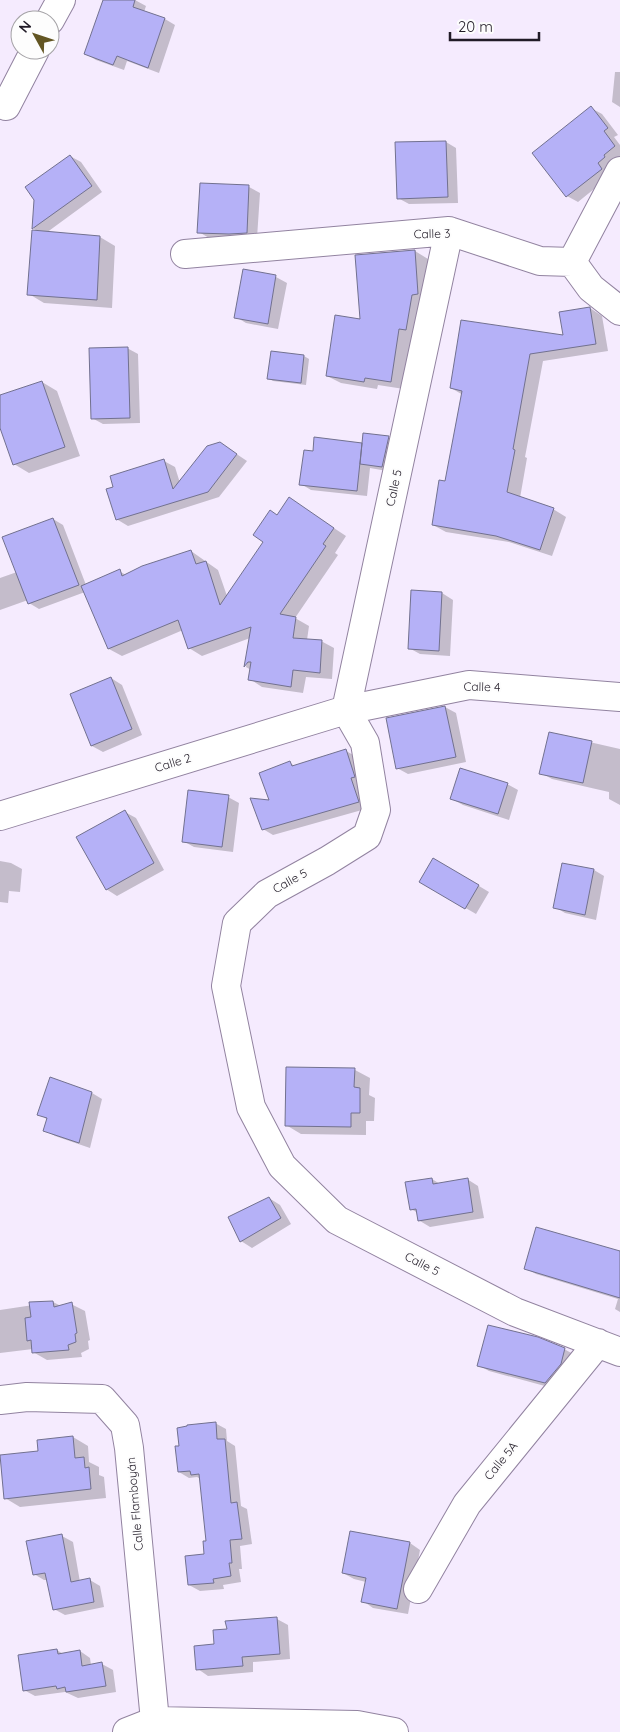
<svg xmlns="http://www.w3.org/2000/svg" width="620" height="1732" viewBox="0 0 620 1732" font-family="Quicksand,sans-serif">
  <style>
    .shadow { fill: #0003 }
    .building { fill: #b5b1f7; stroke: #72718f }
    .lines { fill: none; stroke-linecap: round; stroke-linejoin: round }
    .minor-casing { stroke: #9283a0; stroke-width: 30 }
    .minor { stroke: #fff; stroke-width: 28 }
    .labels { text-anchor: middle; stroke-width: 4; stroke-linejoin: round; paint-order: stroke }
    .street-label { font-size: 12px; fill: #211b27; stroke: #fdfdfd }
  </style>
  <rect width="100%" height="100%" fill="#f5ebfe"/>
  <!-- shadow -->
  <path class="shadow" d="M 104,0 L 135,0 L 146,6 L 144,12 L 165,19 L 175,25 L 159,73 L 127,61 L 124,70 L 96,60 L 85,53 Z
    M 615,72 L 620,72 L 620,107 L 612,102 Z
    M 591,108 L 602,114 L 618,135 L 614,137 L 620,145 L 620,157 L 614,162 L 615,172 L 578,202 L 567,196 Z
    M 446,142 L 456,148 L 458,203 L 409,204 L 398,198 Z
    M 70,156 L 81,162 L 102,192 L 46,233 L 100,237 L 115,246 L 112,308 L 44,303 L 29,294 L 40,232 L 34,229 L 36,200 Z
    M 201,184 L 249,187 L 260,193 L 257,238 L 209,238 L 199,232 Z
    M 415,251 L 428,259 L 431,301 L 404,389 L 378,385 L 377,389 L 341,383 L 327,376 L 361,320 Z
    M 244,271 L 276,277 L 287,283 L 278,329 L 246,323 L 236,317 Z
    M 590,308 L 602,316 L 608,351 L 543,361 L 525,457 L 527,458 L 520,498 L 553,509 L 566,517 L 552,556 L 509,542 L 446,532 L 433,525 L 446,483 L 463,395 L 451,388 L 564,337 Z
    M 127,348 L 138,354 L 140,423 L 103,424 L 92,418 Z
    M 272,352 L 304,356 L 309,359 L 306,385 L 273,381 L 268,378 Z
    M 42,382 L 57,391 L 80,456 L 29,473 L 14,464 L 0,424 L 0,397 Z
    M 388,438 L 399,444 L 393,472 L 370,468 L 367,496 L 311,490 L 301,484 L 361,444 L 363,445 Z
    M 220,443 L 247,461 L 219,497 L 128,526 L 118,520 L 115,487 L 164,461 L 175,467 L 180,483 Z
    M 290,499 L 346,536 L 335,553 L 338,555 L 295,618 L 309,626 L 307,640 L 321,641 L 334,648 L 332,679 L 306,677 L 303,693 L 262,687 L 250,679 L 251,670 L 246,667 L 250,638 L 202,656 L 189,648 L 183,630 L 122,656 L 109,649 L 85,592 L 39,609 L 29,603 L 28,600 L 0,610 L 0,578 L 17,572 L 53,519 L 63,525 L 86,585 L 119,571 L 126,575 L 191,551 L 218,570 L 227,596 L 264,542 Z
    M 442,593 L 453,600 L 450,656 L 420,654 L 409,648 Z
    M 111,678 L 122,685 L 142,735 L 103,752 L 92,746 L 71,695 Z
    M 445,707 L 456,713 L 466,762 L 408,774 L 397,768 Z
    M 550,733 L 620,749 L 620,805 L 609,799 L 609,792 L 552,779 L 541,773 Z
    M 346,751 L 357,757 L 369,808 L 273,835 L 263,829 L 271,802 L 290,763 L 295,766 Z
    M 507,784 L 518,790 L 509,820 L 463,805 L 452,799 Z
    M 228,797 L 239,803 L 233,852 L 194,847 L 183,841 Z
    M 125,812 L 136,818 L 164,870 L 117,896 L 106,889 Z
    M 434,859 L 489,892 L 476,914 L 421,882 Z
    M 0,861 L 11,863 L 22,869 L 20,892 L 9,891 L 8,903 L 0,902 Z
    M 594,870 L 604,876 L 596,920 L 565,913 L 555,907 Z
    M 355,1070 L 370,1078 L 369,1095 L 375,1098 L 374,1121 L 366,1121 L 366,1135 L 301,1134 L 286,1125 Z
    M 51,1079 L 92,1093 L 102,1099 L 90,1148 L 55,1136 L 45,1130 L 48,1120 L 39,1114 Z
    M 432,1179 L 440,1184 L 467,1179 L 478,1186 L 484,1218 L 430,1227 L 420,1221 L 418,1213 L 411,1209 Z
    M 269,1198 L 280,1205 L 291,1224 L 252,1248 L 241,1241 L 230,1218 Z
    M 620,1253 L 620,1312 L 615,1309 L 618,1299 L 536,1274 L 525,1268 Z
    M 53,1302 L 61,1306 L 71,1304 L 85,1311 L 90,1340 L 88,1341 L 89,1349 L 81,1353 L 82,1357 L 47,1360 L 33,1352 L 33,1349 L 0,1353 L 0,1310 Z
    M 564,1349 L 575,1355 L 556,1389 L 489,1371 L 478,1365 Z
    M 215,1423 L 226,1429 L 227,1441 L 235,1446 L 241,1506 L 247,1509 L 252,1544 L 240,1546 L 242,1569 L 239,1569 L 241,1582 L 223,1585 L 224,1589 L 200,1591 L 189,1585 L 206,1556 L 207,1542 L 201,1479 L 197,1477 L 189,1478 L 179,1472 L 181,1447 Z
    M 73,1437 L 88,1446 L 89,1462 L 99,1467 L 99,1475 L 104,1477 L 106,1498 L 20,1507 L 5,1498 L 40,1452 Z
    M 351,1532 L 410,1543 L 420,1550 L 408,1614 L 373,1608 L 363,1601 L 366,1582 L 354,1579 L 343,1573 Z
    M 62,1536 L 73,1542 L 80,1582 L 90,1580 L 100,1586 L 104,1607 L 65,1615 L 54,1609 L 47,1580 L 44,1580 L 34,1574 Z
    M 277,1619 L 288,1625 L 290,1659 L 253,1662 L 253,1672 L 208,1676 L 198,1669 L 229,1631 Z
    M 57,1650 L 63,1654 L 80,1651 L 90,1658 L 91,1665 L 102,1664 L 113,1670 L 116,1692 L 78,1698 L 65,1692 L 35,1696 L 24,1690 Z"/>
  <!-- building -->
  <path class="building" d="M 103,0 L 135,0 L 133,7 L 165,18 L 148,68 L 117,56 L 113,65 L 84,54 Z
    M 591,106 L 608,128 L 604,131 L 615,146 L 604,155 L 605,157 L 598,163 L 602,169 L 566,197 L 532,153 Z
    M 446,141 L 448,197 L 397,199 L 395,142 Z
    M 70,155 L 92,186 L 32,229 L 34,200 L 25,187 Z
    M 200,183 L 249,185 L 247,233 L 229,234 L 197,233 Z
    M 32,230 L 100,236 L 97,300 L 27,295 Z
    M 415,250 L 418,294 L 412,295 L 406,330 L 399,329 L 391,382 L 365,378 L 364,382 L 326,376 L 335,315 L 360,319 L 355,255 Z
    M 243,269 L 276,275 L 268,324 L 234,318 Z
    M 590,307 L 596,344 L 530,354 L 513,449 L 515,450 L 507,492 L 554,508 L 540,550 L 496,536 L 432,525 L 439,480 L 445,481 L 462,391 L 450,388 L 461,320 L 563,335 L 559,312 Z
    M 128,347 L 130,418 L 91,419 L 89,348 Z
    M 271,351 L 304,355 L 301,383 L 267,379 Z
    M 42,381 L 65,447 L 13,465 L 0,428 L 0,395 Z
    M 363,433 L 389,436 L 382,467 L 360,464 Z
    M 314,437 L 362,443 L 357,491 L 299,485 L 304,450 L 313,451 Z
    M 220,442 L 237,454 L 208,492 L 116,520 L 106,489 L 113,487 L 110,476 L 164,459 L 173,489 L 207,446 Z
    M 289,497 L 334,528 L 323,544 L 326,546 L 280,614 L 296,617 L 293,638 L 322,640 L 320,673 L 293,670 L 291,687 L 248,680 L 251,662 L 248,662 L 244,667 L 251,627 L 188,649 L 178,620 L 108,649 L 81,586 L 120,569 L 122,576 L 142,566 L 191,550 L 196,564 L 206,561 L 220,605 L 263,542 L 253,535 L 270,510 L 277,515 Z
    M 53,518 L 79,585 L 28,604 L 2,537 Z
    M 411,590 L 442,592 L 439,651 L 408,649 Z
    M 111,677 L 132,729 L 91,746 L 70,694 Z
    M 445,706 L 456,757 L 396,769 L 386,718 Z
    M 549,732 L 592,741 L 583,783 L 539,774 Z
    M 346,749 L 355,777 L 351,778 L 359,802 L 262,830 L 250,798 L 269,800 L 259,773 L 290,761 L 292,766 Z
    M 460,768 L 508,783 L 498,814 L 450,799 Z
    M 188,790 L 229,795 L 222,847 L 182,842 Z
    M 125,810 L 154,863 L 106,890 L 76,837 Z
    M 433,858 L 479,885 L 465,909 L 419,882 Z
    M 562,863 L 594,869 L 585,915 L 553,908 Z
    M 286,1067 L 355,1068 L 354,1087 L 360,1088 L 360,1113 L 351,1113 L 351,1127 L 285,1126 Z
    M 50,1077 L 92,1092 L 79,1143 L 43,1131 L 47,1118 L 37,1115 Z
    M 432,1178 L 433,1184 L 468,1178 L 473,1212 L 418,1221 L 416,1209 L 410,1210 L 405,1182 Z
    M 269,1197 L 281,1218 L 240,1242 L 228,1217 Z
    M 536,1227 L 620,1251 L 620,1298 L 524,1269 Z
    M 53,1301 L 54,1307 L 72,1302 L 77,1333 L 75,1334 L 76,1342 L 68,1345 L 69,1350 L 32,1353 L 31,1340 L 27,1341 L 25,1318 L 31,1317 L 29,1302 Z
    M 488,1325 L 538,1337 L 565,1348 L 561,1364 L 545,1383 L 477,1366 Z
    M 216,1422 L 217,1439 L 225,1439 L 231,1503 L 237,1502 L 242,1539 L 230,1540 L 232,1563 L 229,1563 L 231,1576 L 213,1579 L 214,1583 L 188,1585 L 185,1556 L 204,1554 L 203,1541 L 206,1541 L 199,1474 L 191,1475 L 190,1471 L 178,1472 L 175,1446 L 179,1446 L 177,1428 L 187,1426 L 187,1425 Z
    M 73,1436 L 75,1458 L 84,1457 L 85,1468 L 89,1467 L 91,1489 L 4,1499 L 0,1455 L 38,1451 L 37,1440 Z
    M 350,1531 L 410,1542 L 397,1609 L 361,1602 L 366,1578 L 342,1573 Z
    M 62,1534 L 71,1582 L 90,1578 L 94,1602 L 53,1610 L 45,1573 L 33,1575 L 26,1541 Z
    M 277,1617 L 280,1654 L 242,1657 L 243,1666 L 196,1670 L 194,1646 L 214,1644 L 213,1630 L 227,1629 L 225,1621 Z
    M 57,1649 L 58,1654 L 80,1650 L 82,1666 L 102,1662 L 106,1686 L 66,1692 L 65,1687 L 57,1689 L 56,1686 L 23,1691 L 18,1655 Z"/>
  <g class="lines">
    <!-- minor casing -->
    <g class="minor-casing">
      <path id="minor" d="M 50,20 L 61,0
        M 6,106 L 35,50
        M 449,231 L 346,710 L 365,743 L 376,810 L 367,836 L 327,861 L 267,894 L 237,923 L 226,986 L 251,1107 L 282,1166 L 337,1220 L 515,1312 L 620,1352
        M 185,254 L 449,231 L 540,261 L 572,262 L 620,171
        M 572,262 L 591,288 L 620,311
        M 0,816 L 346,710 L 469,685 L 620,697
        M 0,1400 L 27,1397 L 102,1399 L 125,1425 L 129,1448 L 155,1721
        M 418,1589 L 467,1504 L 598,1343
        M 127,1732 L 155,1721 L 357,1725 L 394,1732"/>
    </g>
    <!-- minor -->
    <use href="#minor" class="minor"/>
  </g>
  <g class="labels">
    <!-- street labels -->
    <g class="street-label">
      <text transform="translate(432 234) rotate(-1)" y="4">Calle 3</text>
      <text transform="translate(394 488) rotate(-78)" y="4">Calle 5</text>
      <text transform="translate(482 687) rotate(1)" y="4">Calle 4</text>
      <text transform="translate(173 763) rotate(-17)" y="4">Calle 2</text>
      <text transform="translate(290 881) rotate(-29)" y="4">Calle 5</text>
      <text transform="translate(422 1264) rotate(27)" y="4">Calle 5</text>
      <text transform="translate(501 1461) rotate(-51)" y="4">Calle 5A</text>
      <text transform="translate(135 1504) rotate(-95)" y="4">Calle Flamboyán</text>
    </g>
  </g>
  <!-- north arrow -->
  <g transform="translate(35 35) rotate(310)"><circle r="24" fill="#fdfdfd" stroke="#a5a3a7"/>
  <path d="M0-4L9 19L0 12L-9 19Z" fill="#635623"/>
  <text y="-8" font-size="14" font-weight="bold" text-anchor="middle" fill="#211b27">N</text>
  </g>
  <!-- scale -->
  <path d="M450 32v8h89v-8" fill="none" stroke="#211b27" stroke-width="2.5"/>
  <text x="458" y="32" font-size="15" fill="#211b27" stroke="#fdfdfd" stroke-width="4" paint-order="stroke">20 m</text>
</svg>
